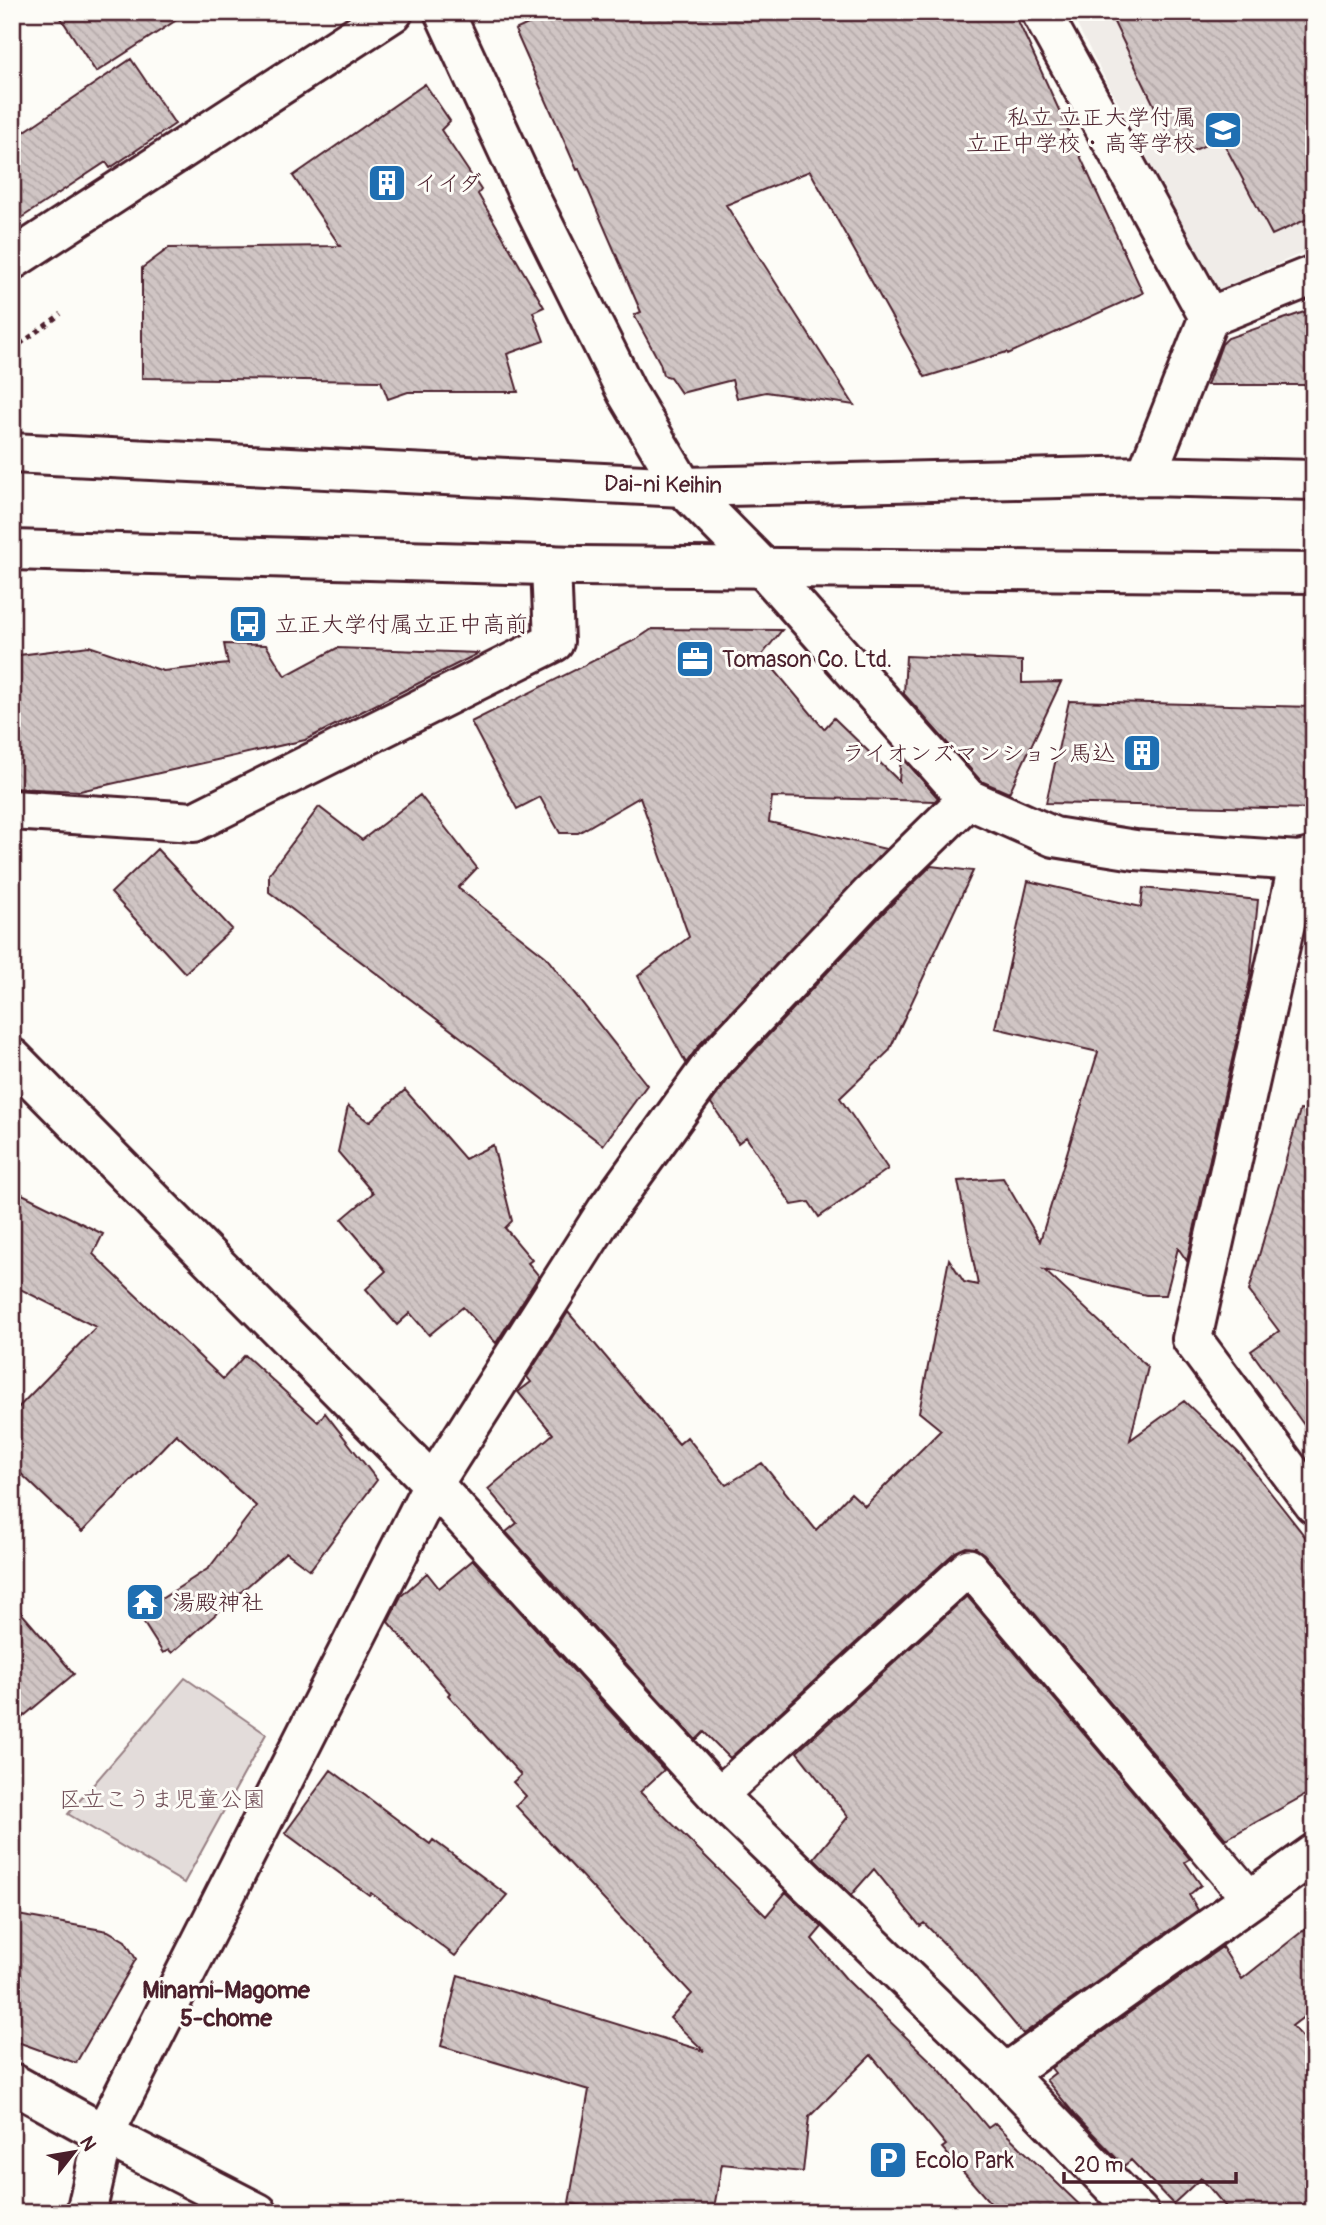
<svg xmlns="http://www.w3.org/2000/svg" width="1326" height="2225" viewBox="0 0 1326 2225" font-family="Pangolin,'Klee One',sans-serif">
  <style>
    .built { fill: #f0ece8 }
    .green { fill: #e3dcda; stroke: #967e82; stroke-width: 2 }
    .building { fill: url(#building-back-hatch); stroke: #4a1f2b; stroke-width: 2 }
    .lines { fill: none; stroke-linecap: round; stroke-linejoin: round }
    .lane-casing { stroke: #4a1f2b; stroke-width: 40 }
    .street-casing { stroke: #4a1f2b; stroke-width: 44 }
    .highway-casing { stroke: #4a1f2b; stroke-width: 44 }
    .path { stroke: #4a1f2b; stroke-width: 4.5; stroke-dasharray: 5 5; stroke-linecap: butt }
    .lane { stroke: #fdfcf7; stroke-width: 35 }
    .street { stroke: #fdfcf7; stroke-width: 38 }
    .highway { stroke: #fdfcf7; stroke-width: 38 }
    .labels { text-anchor: middle; stroke-width: 6; stroke-linejoin: round; paint-order: stroke }
    .poi-label { font-size: 23px; fill: #4a1f2b; stroke: #fdfcf7; text-anchor: start }
    .street-label { font-size: 23px; fill: #4a1f2b; stroke: #fdfcf7 }
    .park-label { font-size: 23px; fill: #704e57; stroke: #fdfcf7 }
    .neighbourhood-label { font-size: 24px; font-weight: bold; fill: #4a1f2b; stroke: #fdfcf7 }
  </style>
  <defs>
    <pattern id="building-back-hatch" width="6" height="6" patternUnits="userSpaceOnUse" patternTransform="scale(1.75)"><rect width="6" height="6" fill="#d0c5c4"/><path d="M-1 5l2 2M0 0l6 6M5-1l2 2" fill="none" stroke="#b4a9a9"/></pattern>
  </defs>
  <rect width="100%" height="100%" fill="#fdfcf7"/>
  <filter id="ink" filterUnits="userSpaceOnUse"><feTurbulence type="fractalNoise" baseFrequency=".0143" numOctaves="2"/><feDisplacementMap in="SourceGraphic" scale="14" xChannelSelector="R" yChannelSelector="G"/><feConvolveMatrix kernelMatrix="1 2 1 2 8 2 1 2 1" color-interpolation-filters="sRGB"/></filter>
  <g filter="url(#ink)">
    <!-- built -->
    <path class="built" d="M 1070,12 L 1314,12 L 1314,248 L 1217,290 Z"/>
    <!-- green -->
    <path class="green" d="M 185,1678 L 266,1734 L 184,1883 L 68,1814 Z"/>
    <!-- building -->
    <path class="building" d="M 57,12 L 189,12 L 96,72 Z
      M 554,12 L 1014,12 L 1143,293 L 1008,354 L 1007,352 L 925,377 L 810,171 L 726,205 L 854,405 L 766,392 L 737,398 L 732,380 L 681,393 L 670,377 L 663,375 L 660,363 L 634,315 L 641,312 L 579,169 L 577,170 L 515,30 Z
      M 1109,12 L 1314,12 L 1314,216 L 1272,235 L 1221,138 L 1179,157 Z
      M 131,59 L 175,124 L 110,168 L 106,162 L 12,224 L 12,140 Z
      M 425,84 L 450,121 L 441,130 L 481,190 L 478,194 L 544,307 L 533,312 L 544,341 L 507,354 L 518,392 L 408,392 L 388,399 L 381,381 L 142,378 L 142,268 L 169,248 L 340,246 L 293,176 Z
      M 1313,309 L 1312,385 L 1207,385 L 1222,344 L 1228,338 Z
      M 652,629 L 782,630 L 762,655 L 824,729 L 834,718 L 899,781 L 901,756 L 938,798 L 935,801 L 772,797 L 769,822 L 886,849 L 700,1044 L 686,1063 L 638,976 L 689,937 L 640,797 L 578,833 L 560,833 L 540,797 L 517,809 L 471,722 L 637,639 Z
      M 224,644 L 266,645 L 285,676 L 337,648 L 479,653 L 305,740 L 80,791 L 12,788 L 12,656 L 89,646 L 163,671 L 228,664 Z
      M 906,656 L 1022,661 L 1022,683 L 1061,682 L 1009,793 L 981,781 L 904,694 Z
      M 1069,701 L 1314,707 L 1314,809 L 1046,803 Z
      M 420,795 L 477,868 L 458,888 L 545,956 L 647,1085 L 603,1145 L 269,892 L 269,874 L 319,807 L 362,840 Z
      M 157,849 L 232,929 L 185,973 L 111,893 Z
      M 931,866 L 973,871 L 889,1051 L 840,1098 L 888,1169 L 819,1217 L 809,1202 L 792,1205 L 746,1137 L 738,1143 L 711,1103 L 733,1073 L 887,909 Z
      M 1028,881 L 1141,907 L 1143,888 L 1258,900 L 1250,980 L 1187,1261 L 1178,1248 L 1166,1295 L 1146,1295 L 1044,1270 L 1148,1367 L 1130,1440 L 1184,1401 L 1241,1455 L 1314,1548 L 1314,1790 L 1226,1839 L 984,1554 L 976,1548 L 966,1547 L 955,1552 L 730,1758 L 704,1732 L 696,1740 L 506,1532 L 517,1523 L 488,1489 L 553,1434 L 518,1392 L 531,1382 L 527,1377 L 568,1312 L 679,1444 L 687,1437 L 726,1485 L 762,1463 L 816,1530 L 851,1493 L 865,1506 L 941,1430 L 919,1412 L 949,1259 L 964,1282 L 978,1285 L 958,1181 L 1003,1178 L 1040,1241 L 1098,1052 L 995,1028 Z
      M 405,1090 L 465,1159 L 493,1145 L 512,1221 L 505,1228 L 532,1260 L 528,1263 L 539,1276 L 496,1343 L 463,1307 L 429,1335 L 410,1313 L 397,1325 L 366,1289 L 386,1271 L 342,1219 L 373,1193 L 338,1152 L 348,1106 L 369,1122 Z
      M 1300,1110 L 1314,1112 L 1314,1439 L 1251,1351 L 1279,1331 L 1249,1291 Z
      M 12,1189 L 103,1234 L 93,1254 L 223,1379 L 245,1355 L 318,1422 L 325,1413 L 377,1480 L 310,1570 L 286,1552 L 172,1653 L 169,1650 L 163,1653 L 138,1614 L 209,1568 L 256,1506 L 176,1434 L 82,1532 L 12,1465 L 12,1414 L 96,1327 L 12,1285 Z
      M 473,1560 L 664,1770 L 640,1792 L 766,1916 L 786,1892 L 822,1927 L 812,1939 L 847,1980 L 938,2068 L 988,2128 L 995,2123 L 1088,2213 L 999,2213 L 942,2148 L 946,2145 L 871,2055 L 809,2117 L 803,2172 L 722,2164 L 713,2213 L 615,2213 L 569,2203 L 589,2090 L 441,2046 L 458,1975 L 704,2051 L 670,2018 L 692,1994 L 516,1806 L 526,1796 L 513,1782 L 521,1775 L 448,1695 L 450,1693 L 388,1622 L 401,1596 L 427,1573 L 439,1588 Z
      M 967,1596 L 1190,1859 L 1185,1862 L 1201,1885 L 1189,1895 L 1198,1910 L 1023,2034 L 969,1969 L 924,1923 L 920,1926 L 874,1869 L 851,1895 L 814,1858 L 848,1817 L 797,1752 Z
      M 12,1602 L 74,1674 L 12,1726 Z
      M 331,1770 L 430,1844 L 433,1840 L 507,1895 L 455,1956 L 371,1893 L 369,1895 L 285,1833 Z
      M 12,1914 L 108,1931 L 125,1941 L 136,1959 L 76,2063 L 12,2040 Z
      M 1314,1922 L 1314,2009 L 1292,2026 L 1314,2051 L 1314,2196 L 1294,2213 L 1231,2213 L 1201,2178 L 1173,2204 L 1131,2160 L 1124,2166 L 1076,2116 L 1046,2080 L 1055,2073 L 1051,2068 L 1222,1947 L 1242,1979 Z"/>
    <g class="lines">
      <!-- lane casing -->
      <g class="lane-casing">
        <path id="lane" d="M 718,1796 L 969,1567 L 1250,1899"/>
      </g>
      <!-- street casing -->
      <g class="street-casing">
        <path id="street" d="M 444,12 L 530,198 L 627,393 L 683,487 L 764,569 L 968,799 L 1054,837 L 1135,850 L 1299,861 L 1314,857
          M 1041,12 L 1209,317
          M 12,260 L 393,12
          M 1146,476 L 1209,317 L 1314,275
          M 12,810 L 194,822 L 554,642 L 551,565
          M 1299,861 L 1192,1339 L 1314,1504
          M 12,1058 L 433,1484 L 718,1796 L 1005,2074 L 1139,2213
          M 1005,2074 L 1314,1854
          M 12,2083 L 104,2134 L 258,2213
          M 86,2213 L 104,2134 L 433,1484 L 607,1210 L 716,1059 L 871,894 L 968,799"/>
      </g>
      <!-- highway casing -->
      <g class="highway-casing">
        <path id="highway" d="M 12,453 L 683,487 L 1146,476 L 1314,480
          M 12,550 L 578,566 L 1314,573"/>
      </g>
      <!-- path -->
      <path class="path" d="M 12,350 L 61,314"/>
      <!-- lane -->
      <use href="#lane" class="lane"/>
      <!-- street -->
      <use href="#street" class="street"/>
      <!-- highway -->
      <use href="#highway" class="highway"/>
    </g>
  </g>
  <!-- icons -->
  <defs>
    <g id="school-square" transform="scale(2.0125)"><rect x="-9" y="-9" width="18" height="18" rx="4" fill="#1f6fb2" stroke="#fdfcf7"/><path d="M0-5L7-2L0 1L-7-2ZM-4 1L0 2.5L4 1V4Q0 6-4 4Z" fill="#fff"/></g>
    <g id="building-square" transform="scale(2.0125)"><rect x="-9" y="-9" width="18" height="18" rx="4" fill="#1f6fb2" stroke="#fdfcf7"/><path d="M-4-6H4V6H1V3H-1V6H-4ZM-2.5-4.3h1.7v1.8h-1.7ZM.8-4.3h1.7v1.8H.8ZM-2.5-1h1.7V.8h-1.7ZM.8-1h1.7V.8H.8Z" fill="#fff"/></g>
    <g id="bus-square" transform="scale(2.0125)"><rect x="-9" y="-9" width="18" height="18" rx="4" fill="#1f6fb2" stroke="#fdfcf7"/><path d="M-5-6H5V4H4V6H2V4H-2V6H-4V4H-5ZM-3.5-4V0h7V-4ZM-3.5 1.2v1.5H-2V1.2ZM2 1.2v1.5H3.5V1.2Z" fill="#fff"/></g>
    <g id="office-square" transform="scale(2.0125)"><rect x="-9" y="-9" width="18" height="18" rx="4" fill="#1f6fb2" stroke="#fdfcf7"/><path d="M-6-3h4V-5.5h4V-3h4V5H-6ZM-1-4.5V-3h2v-1.5ZM-6 0V1H6V0Z" fill="#fff"/></g>
    <g id="temple-square" transform="scale(2.0125)"><rect x="-9" y="-9" width="18" height="18" rx="4" fill="#1f6fb2" stroke="#fdfcf7"/><path d="M0-6L5-2H3V0L6.5 2.5H4V6H1.5V3h-3V6H-4V2.5H-6.5L-3 0V-2H-5Z" fill="#fff"/></g>
    <g id="parking-square" transform="scale(2.0125)"><rect x="-9" y="-9" width="18" height="18" rx="4" fill="#1f6fb2" stroke="#fdfcf7"/><path d="M-3.5-5.5H1a3.5 3.5 0 0 1 0 7H-1V5.5H-3.5ZM-1-3.4V-.6H.8a1.4 1.4 0 0 0 0-2.8Z" fill="#fff"/></g>
  </defs>
  <g fill-rule="evenodd">
    <use href="#school-square" x="1223" y="130"/>
    <use href="#building-square" x="387" y="183"/>
    <use href="#bus-square" x="248" y="624"/>
    <use href="#office-square" x="695" y="659"/>
    <use href="#building-square" x="1142" y="753"/>
    <use href="#temple-square" x="145" y="1602"/>
    <use href="#parking-square" x="888" y="2160"/>
  </g>
  <g class="labels">
    <!-- poi labels -->
    <g class="poi-label">
      <text x="1196" y="125" text-anchor="end">私立 立正大学付属<tspan x="1196" dy="26">立正中学校・高等学校</tspan></text>
      <text x="414" y="191">イイダ</text>
      <text x="275" y="632">立正大学付属立正中高前</text>
      <text x="722" y="667">Tomason Co. Ltd.</text>
      <text x="1115" y="761" text-anchor="end">ライオンズマンション馬込</text>
      <text x="172" y="1610">湯殿神社</text>
      <text x="915" y="2168">Ecolo Park</text>
    </g>
    <!-- street labels -->
    <g class="street-label">
      <text transform="translate(663 484) rotate(1)" y="8">Dai-ni Keihin</text>
    </g>
    <!-- park labels -->
    <g class="park-label">
      <text x="162" y="1807">区立こうま児童公園</text>
    </g>
    <!-- neighbourhood labels -->
    <g class="neighbourhood-label">
      <text x="226" y="1998">Minami-Magome<tspan x="226" dy="28">5-chome</tspan></text>
    </g>
  </g>
  <!-- margin -->
  <rect width="1326" height="2225" fill="none" stroke="#fdfcf7" stroke-width="42"/>
  <rect x="21" y="21" width="1284" height="2183" fill="none" stroke="#4a1f2b" stroke-width="2.5" filter="url(#ink)"/>
  <!-- north arrow -->
  <g transform="translate(74 2152) rotate(59)" stroke="#fdfcf7" stroke-width="5" paint-order="stroke">
  <path d="M0-5L12 26L0 18L-12 26Z" fill="#4a1f2b"/>
  <text y="-10" font-size="19" font-weight="bold" text-anchor="middle" fill="#4a1f2b">N</text>
  </g>
  <!-- scale -->
  <path d="M1064 2172v10h172v-10" fill="none" stroke="#4a1f2b" stroke-width="3.5"/>
  <text x="1074" y="2172" font-size="21" fill="#4a1f2b" stroke="#fdfcf7" stroke-width="5" paint-order="stroke">20 m</text>
</svg>
